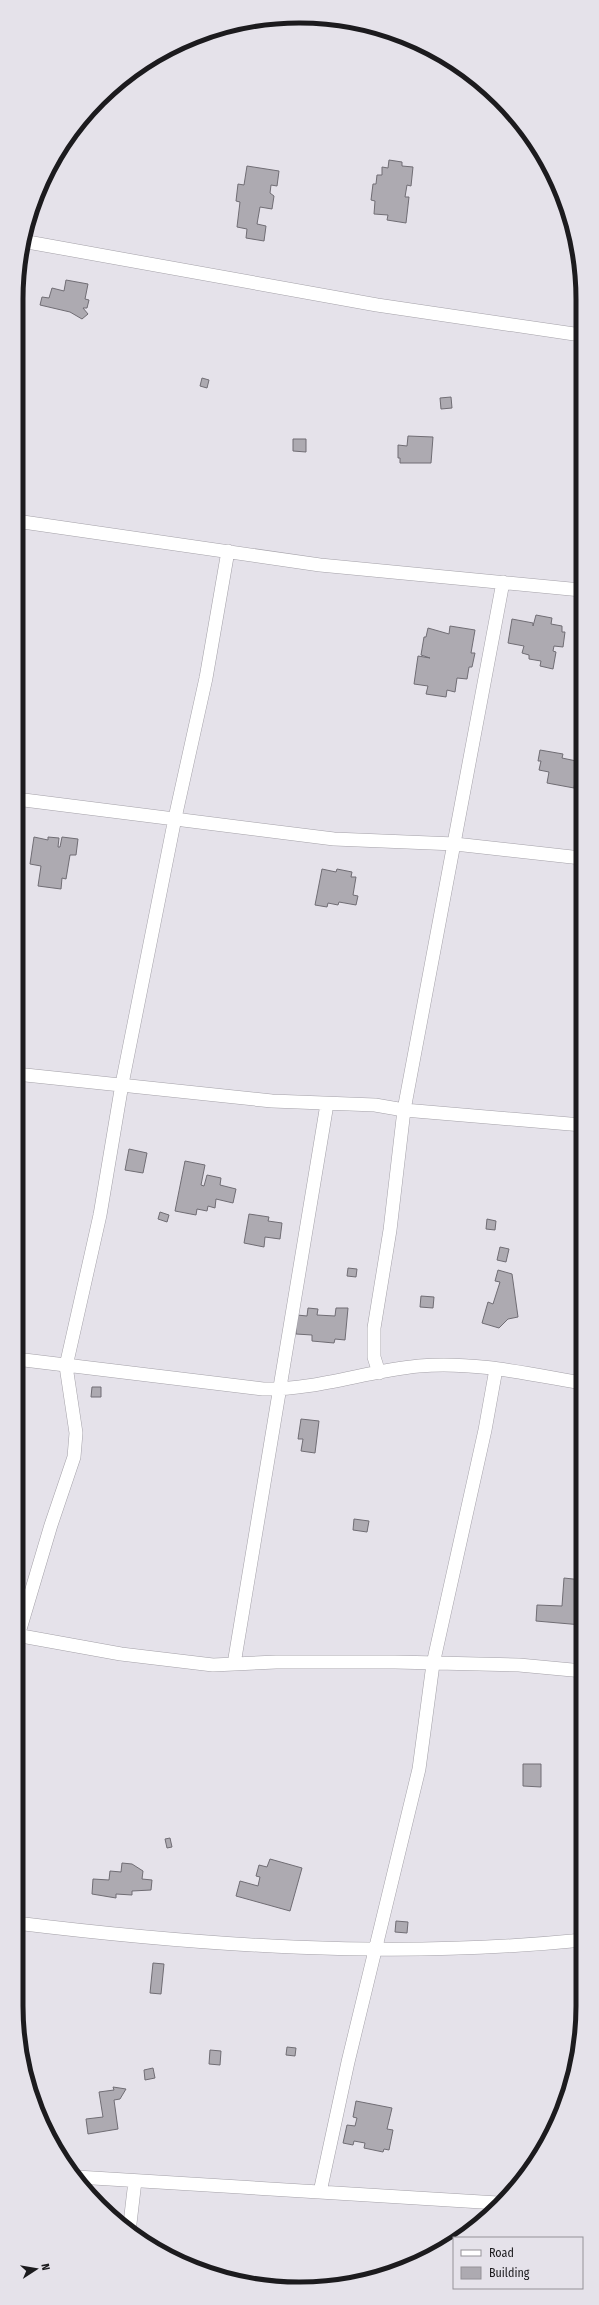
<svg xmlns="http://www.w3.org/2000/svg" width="599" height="2305" viewBox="0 0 599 2305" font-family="'Fira Sans Condensed',sans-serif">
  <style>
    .building { fill: #adaab1; stroke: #706d74 }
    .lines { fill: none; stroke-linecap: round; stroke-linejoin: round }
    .street-casing { stroke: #a4a1a8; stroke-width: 14 }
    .street { stroke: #fff; stroke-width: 13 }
    .rim { fill: none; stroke: #1c1b1e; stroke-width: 5 }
  </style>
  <rect width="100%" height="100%" fill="#e5e2ea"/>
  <!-- building -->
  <path class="building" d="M 389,160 L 402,162 L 402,166 L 413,167 L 411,186 L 407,185 L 405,197 L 409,197 L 406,223 L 387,220 L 388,215 L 374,214 L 375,201 L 371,200 L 373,184 L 376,184 L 377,175 L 382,175 L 382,167 L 388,168 Z
    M 247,166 L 279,171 L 277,186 L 271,185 L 270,193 L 274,196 L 272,209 L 260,207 L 257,224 L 266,226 L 264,241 L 246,238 L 247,229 L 237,227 L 240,202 L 236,201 L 238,184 L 244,185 Z
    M 66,280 L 88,284 L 85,299 L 89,300 L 87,308 L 83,308 L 88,314 L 82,319 L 70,312 L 40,305 L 42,297 L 49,298 L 52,288 L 64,291 Z
    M 202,378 L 209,380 L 207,388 L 200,386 Z
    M 451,397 L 452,408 L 441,409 L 440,398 Z
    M 408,436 L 433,437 L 431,463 L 400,463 L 400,458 L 398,458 L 398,445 L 407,446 Z
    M 293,439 L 306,439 L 306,452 L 293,451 Z
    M 536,615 L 552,618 L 551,624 L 562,626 L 562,632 L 565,632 L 563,647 L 554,646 L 553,651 L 556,652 L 553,669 L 540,666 L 541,661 L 529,659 L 529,655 L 522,653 L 524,646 L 508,643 L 512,619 L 533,623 L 533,626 Z
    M 450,626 L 475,630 L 471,653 L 475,653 L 472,667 L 469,667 L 467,679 L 457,678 L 455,692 L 447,690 L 446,697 L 426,694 L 428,686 L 414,684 L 418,656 L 430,658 L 421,655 L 424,637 L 426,637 L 428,628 L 449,634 Z
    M 540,750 L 563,754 L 562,758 L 581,762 L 581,782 L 575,781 L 574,788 L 547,783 L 549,772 L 539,770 L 541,761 L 538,761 Z
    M 34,837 L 48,840 L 48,837 L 59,838 L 58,847 L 60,847 L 62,837 L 78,839 L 76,855 L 70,855 L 66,879 L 62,878 L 61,889 L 38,886 L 41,866 L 30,864 Z
    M 322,869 L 336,872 L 337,869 L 352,872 L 351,877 L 356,877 L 353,895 L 358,896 L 356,905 L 339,902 L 338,905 L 328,903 L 327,907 L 315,905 Z
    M 129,1149 L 147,1153 L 143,1173 L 125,1170 Z
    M 185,1161 L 205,1165 L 201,1185 L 204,1186 L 207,1175 L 221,1178 L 220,1185 L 236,1189 L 233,1203 L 216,1199 L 215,1208 L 208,1206 L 207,1211 L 197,1209 L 196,1215 L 175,1211 Z
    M 160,1212 L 169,1215 L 167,1222 L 158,1219 Z
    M 249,1214 L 269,1217 L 268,1221 L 282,1223 L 280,1239 L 265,1237 L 264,1247 L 244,1243 Z
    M 487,1219 L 496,1221 L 495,1230 L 486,1229 Z
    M 500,1247 L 509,1249 L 506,1262 L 497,1260 Z
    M 348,1268 L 357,1269 L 356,1277 L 347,1276 Z
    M 498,1270 L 512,1274 L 518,1317 L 508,1319 L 499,1328 L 482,1323 L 488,1302 L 493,1304 L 500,1282 L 495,1281 Z
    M 421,1296 L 434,1297 L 433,1308 L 420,1307 Z
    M 308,1308 L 318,1309 L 317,1315 L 335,1316 L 336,1308 L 348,1308 L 345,1340 L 335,1339 L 334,1343 L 312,1341 L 312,1335 L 296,1334 L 297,1315 L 307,1316 Z
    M 92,1387 L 101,1387 L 101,1397 L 91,1397 Z
    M 301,1419 L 319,1421 L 315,1453 L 301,1451 L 303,1439 L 298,1439 Z
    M 354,1519 L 369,1521 L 367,1532 L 353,1530 Z
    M 564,1578 L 582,1580 L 582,1625 L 536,1621 L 537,1605 L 562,1606 Z
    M 523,1764 L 541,1764 L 541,1787 L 523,1786 Z
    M 170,1838 L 172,1847 L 167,1848 L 165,1839 Z
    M 270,1859 L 302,1868 L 290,1911 L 236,1896 L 240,1881 L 258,1886 L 260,1877 L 256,1876 L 259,1865 L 267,1867 Z
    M 122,1863 L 132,1864 L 143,1871 L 142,1879 L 152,1880 L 151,1890 L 132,1891 L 132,1895 L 116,1894 L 116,1898 L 92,1894 L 93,1879 L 109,1880 L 110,1871 L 121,1872 Z
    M 396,1921 L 408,1922 L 407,1933 L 395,1932 Z
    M 153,1963 L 164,1964 L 161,1994 L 150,1993 Z
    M 287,2047 L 296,2048 L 295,2056 L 286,2055 Z
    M 210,2050 L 221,2051 L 220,2065 L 209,2064 Z
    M 153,2068 L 155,2078 L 145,2080 L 144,2070 Z
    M 113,2087 L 126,2089 L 120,2099 L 114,2100 L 118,2129 L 88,2134 L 86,2119 L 103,2117 L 99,2092 L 114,2090 Z
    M 356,2101 L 392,2108 L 387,2129 L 393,2130 L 389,2150 L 384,2149 L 383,2152 L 364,2148 L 365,2143 L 354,2141 L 353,2145 L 343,2143 L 347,2125 L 355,2126 L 357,2118 L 353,2117 Z"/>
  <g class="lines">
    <!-- street casing -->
    <g class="street-casing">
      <path id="street" d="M 22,241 L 377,305 L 581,335
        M 16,521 L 320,565 L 581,590
        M 16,799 L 334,839 L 455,844 L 581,858
        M 16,1074 L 272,1101 L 375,1105 L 404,1110 L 582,1125
        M 16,1359 L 263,1389 C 316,1390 366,1371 419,1366 C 473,1361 529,1374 582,1383
        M 379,1373 L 374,1357 L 374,1328 L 390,1230 L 404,1110 L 503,582
        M 16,1635 L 121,1654 L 213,1665 L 276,1662 L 395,1662 L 519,1665 L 583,1671
        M 18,1636 L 51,1525 L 74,1457 L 76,1433 L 66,1366 L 100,1215 L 122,1084 L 175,818 L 206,678 L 228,551
        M 234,1664 L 327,1104
        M 16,1923 C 204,1946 394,1959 583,1940
        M 77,2177 L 498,2203
        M 320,2192 L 348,2062 L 419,1769 L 433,1664 L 485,1430 L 496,1369
        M 129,2232 L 135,2181"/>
    </g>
    <!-- street -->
    <use href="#street" class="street"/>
  </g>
  <!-- crop -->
  <path d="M0 0H599V2305H0ZM299 23H300A276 276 0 0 1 576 299V2006A276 276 0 0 1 300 2282H299A276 276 0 0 1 23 2006V299A276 276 0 0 1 299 23Z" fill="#e5e2ea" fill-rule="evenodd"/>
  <path class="rim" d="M299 23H300A276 276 0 0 1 576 299V2006A276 276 0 0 1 300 2282H299A276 276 0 0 1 23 2006V299A276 276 0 0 1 299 23Z"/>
  <!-- legend -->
  <rect x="453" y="2237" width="130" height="52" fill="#e5e2ea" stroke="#959298"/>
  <rect x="461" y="2250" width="20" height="6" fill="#ffffff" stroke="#959298"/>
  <text x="489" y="2257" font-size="12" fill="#1c1b1e">Road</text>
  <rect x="461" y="2267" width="20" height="12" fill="#adaab1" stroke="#959298"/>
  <text x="489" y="2277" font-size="12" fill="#1c1b1e">Building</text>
  <!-- north arrow -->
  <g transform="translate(36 2269) rotate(78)" stroke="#e5e2ea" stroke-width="3" paint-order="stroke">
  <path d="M0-3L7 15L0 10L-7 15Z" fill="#1c1b1e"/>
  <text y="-6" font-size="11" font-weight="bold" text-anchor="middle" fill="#1c1b1e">N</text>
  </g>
</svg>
